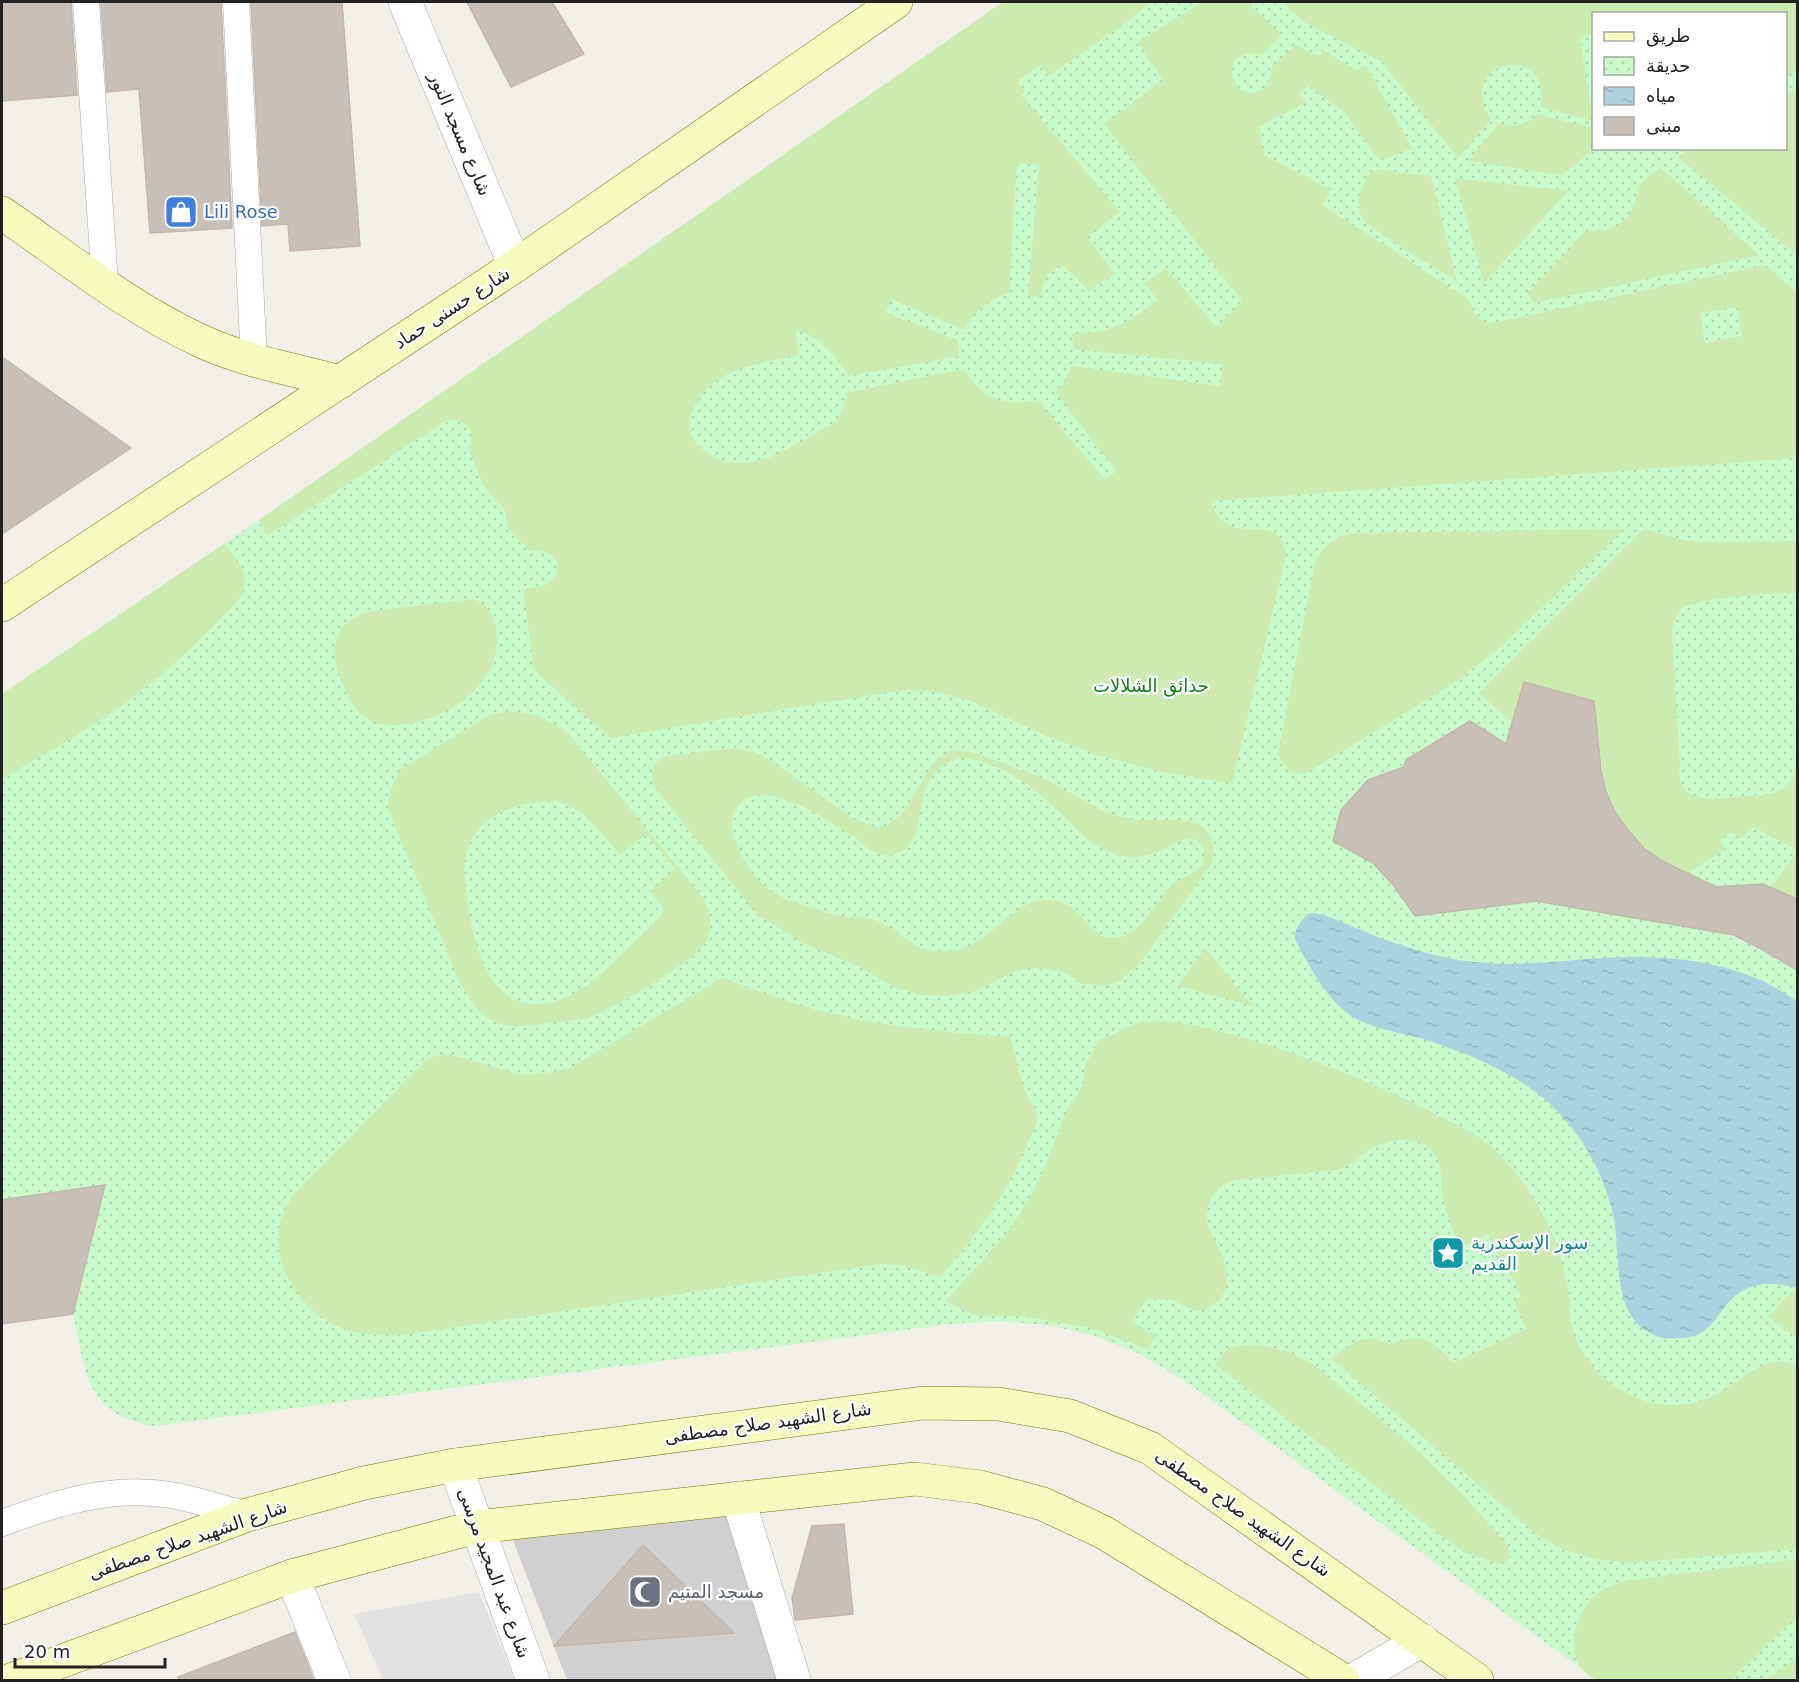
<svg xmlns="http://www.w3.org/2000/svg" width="1799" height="1682" viewBox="0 0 1799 1682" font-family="'DejaVu Sans','Noto Sans Arabic',sans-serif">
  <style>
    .religious { fill: #d0d0d0 }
    .park { fill: url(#park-dots); fill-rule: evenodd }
    .garden { fill: #cdebb0; fill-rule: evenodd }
    .parking { fill: #e2e2e2 }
    .water { fill: url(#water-ripples) }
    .building { fill: #c7bfb8; stroke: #c4b6ab; stroke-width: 1.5 }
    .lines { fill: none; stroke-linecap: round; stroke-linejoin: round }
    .service-casing { stroke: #a9a9a9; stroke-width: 27 }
    .minor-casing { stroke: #a9a9a9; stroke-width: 34 }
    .secondary-casing { stroke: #707d05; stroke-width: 34 }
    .service { stroke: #fff; stroke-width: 26 }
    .minor { stroke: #fff; stroke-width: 33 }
    .secondary { stroke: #f7fabf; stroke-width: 33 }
    .labels { text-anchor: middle; stroke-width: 4.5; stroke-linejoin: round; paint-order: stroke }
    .street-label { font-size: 18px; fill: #222; stroke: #fff }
    .shop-label { font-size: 18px; fill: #366cbe; stroke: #fff; text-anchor: start }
    .park-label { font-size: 18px; fill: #0c8416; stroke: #fff }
    .culture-label { font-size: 18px; fill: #0d838f; stroke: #fff; text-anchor: start }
    .worship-label { font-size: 18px; fill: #5b616d; stroke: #fff; text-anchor: start }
  </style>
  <defs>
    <pattern id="park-dots" width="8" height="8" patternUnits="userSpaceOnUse" patternTransform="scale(1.5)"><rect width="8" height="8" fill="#c8facc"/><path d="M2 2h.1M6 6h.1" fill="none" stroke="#acd6af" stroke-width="1.8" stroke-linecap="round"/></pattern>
    <pattern id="water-ripples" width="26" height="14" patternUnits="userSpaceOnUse" patternTransform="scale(1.5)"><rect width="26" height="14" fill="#aad3df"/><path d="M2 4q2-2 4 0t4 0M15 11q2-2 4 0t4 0" fill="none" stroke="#92b5bf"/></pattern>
  </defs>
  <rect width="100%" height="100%" fill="#f2efe9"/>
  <!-- religious -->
  <path class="religious" d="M 736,1513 L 780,1680 L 567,1680 L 512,1538 Z"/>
  <!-- park -->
  <path class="park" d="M 1003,2 L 1797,2 L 1797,1680 L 1597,1680 L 1192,1386 L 1140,1354 L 1095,1336 L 1048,1325 L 999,1321 L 951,1324 L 154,1426 C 85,1414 86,1373 73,1314 L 2,1324 L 2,694 L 259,520 ZM 1594,14 L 1786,14 L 1786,148 L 1594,148 Z"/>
  <!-- garden -->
  <path class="garden" d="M 1003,2 L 1152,2 L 1120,27 L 1048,76 L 1040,65 L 1017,81 L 1025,92 L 1021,95 L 1120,212 L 1087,237 L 1115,274 L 1089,291 L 1063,265 C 1046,270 1043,281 1041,297 L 1028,296 L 1039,165 L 1017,163 L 1009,293 C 987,299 975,311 964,330 L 891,299 L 886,313 L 958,340 L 959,356 L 849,376 C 832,353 824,339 796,330 L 799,355 C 771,361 739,365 716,381 C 708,386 703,393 698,401 C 671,441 716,469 753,462 C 780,457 807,437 832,425 C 841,415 845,406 847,393 L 964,369 C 982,400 1004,407 1038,400 L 1105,480 L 1116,471 L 1055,391 C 1064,384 1068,378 1071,366 L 1221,386 L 1222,364 L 1074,349 L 1072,334 C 1113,333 1126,323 1158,300 L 1144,283 L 1166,268 L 1216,327 L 1242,301 L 1104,124 L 1163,80 L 1138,42 L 1202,2 L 1247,2 L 1281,34 L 1262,55 C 1216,43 1229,107 1261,90 C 1270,84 1271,76 1272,66 L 1296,45 L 1319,57 L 1323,50 L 1357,70 L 1366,65 L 1412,149 L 1379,160 L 1344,112 L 1308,86 L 1299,94 L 1306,103 L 1259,126 L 1264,155 L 1331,190 L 1322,205 L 1467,298 C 1474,310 1475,318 1488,324 L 1764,265 L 1797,292 L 1797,454 L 1790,458 L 1772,460 L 1211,501 C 1228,555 1280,505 1286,555 L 1232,783 L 1166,773 L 1101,756 L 1049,737 L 969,700 L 936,692 L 909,690 L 883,693 L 610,738 L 534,670 L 523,589 C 530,588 541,587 547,584 C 567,573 558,545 530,551 L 508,528 L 505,510 L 484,486 L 469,451 C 477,433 467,418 447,420 L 267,536 L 259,520 ZM 1737,307 L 1742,336 L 1705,343 L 1700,313 Z
    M 1282,2 L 1797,2 L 1797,70 L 1786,76 L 1786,14 L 1594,14 L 1593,34 L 1580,37 L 1593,121 L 1541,107 C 1552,39 1452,61 1491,119 L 1458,158 L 1382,62 L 1304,22 Z
    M 1797,89 L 1797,255 L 1677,156 L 1690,149 L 1786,148 L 1786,95 Z
    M 1537,114 L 1593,128 L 1594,148 L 1595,149 L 1562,175 L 1468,161 L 1499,124 C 1514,127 1527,126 1537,114 Z
    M 1660,167 L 1759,255 L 1535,303 L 1531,301 L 1528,293 L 1586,231 C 1617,233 1636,218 1638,186 Z
    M 1381,170 L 1431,176 L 1457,281 C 1432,266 1406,251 1382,234 C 1376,230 1367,225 1363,219 C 1354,203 1361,185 1371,171 Z
    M 1455,178 L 1568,191 L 1484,283 Z
    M 1625,529 L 1498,649 L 1454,683 L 1305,774 C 1290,773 1285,768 1278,754 L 1315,562 C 1326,543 1338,534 1360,533 Z
    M 1644,529 L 1683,540 L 1699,542 L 1797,541 L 1797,593 C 1777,593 1695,597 1681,609 C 1675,615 1674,622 1672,630 L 1680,764 C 1674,807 1716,799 1744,796 C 1754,795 1767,796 1776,792 C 1783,789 1789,784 1793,777 C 1799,762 1797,726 1797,708 L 1797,850 L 1753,827 L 1740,838 L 1731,832 L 1720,841 L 1726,849 L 1687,873 C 1603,834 1603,783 1594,701 L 1524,683 L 1512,722 L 1479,693 Z
    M 224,544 C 233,555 246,568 245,584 C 243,599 229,610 219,620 C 178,663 131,703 80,733 C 54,749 27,763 2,780 L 2,694 Z
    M 473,599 C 487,604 492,611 495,625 C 509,682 443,725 392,725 C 363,726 350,704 341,680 C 328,646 334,620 373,611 Z
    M 509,711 C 533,713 549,719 568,733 L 703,898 C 711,913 714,927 706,942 C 696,961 607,1013 585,1019 L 516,1027 L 502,1024 L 488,1018 L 476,1008 L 459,981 L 388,808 C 389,793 393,782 401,769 L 488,716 ZM 556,801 C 588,810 599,831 620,855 L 646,834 L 675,869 L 650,891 L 663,907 L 663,914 C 652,926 639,938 627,949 C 610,965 593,984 571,995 C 501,1028 477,965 469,909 C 465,883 459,857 475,834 C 492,808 527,802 556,801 Z
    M 726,749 L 739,749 L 761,754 L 856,820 L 875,827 L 886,826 L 903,813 L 932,765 L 942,756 L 951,751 L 973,752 L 1045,779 L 1106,813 L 1135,820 L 1180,820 L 1192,822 L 1203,827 L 1211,838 L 1214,850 L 1212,863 L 1140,963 L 1120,981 L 1108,985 L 1081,984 L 1067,974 L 1050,969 L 1031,968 L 1014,972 L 973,992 L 946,996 L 920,995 L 894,987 L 859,967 L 803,943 L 761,917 L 746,901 L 657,790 C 649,776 650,762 668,756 ZM 963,758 C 999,761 1032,785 1057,810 C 1073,825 1086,841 1106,851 C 1122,858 1139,859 1155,853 C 1172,847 1188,828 1203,846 C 1204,852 1205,859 1202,865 C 1196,874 1183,876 1175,883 C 1155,899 1140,941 1110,938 C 1087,936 1081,901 1049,900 C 1006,897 991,957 935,951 C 911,949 898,930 878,921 C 867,916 853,918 841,916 C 831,915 820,910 810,907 C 776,897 759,888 742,856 C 737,845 730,834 732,821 C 733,809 743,798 755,795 C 765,793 774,797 782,799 C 808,807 830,821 852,836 C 861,841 870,851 879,854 C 883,855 889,856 893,855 C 938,844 901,769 963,758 Z
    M 1797,852 L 1798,899 L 1797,899 L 1771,887 Z
    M 1205,948 L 1253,1006 L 1178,986 Z
    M 722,978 C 753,989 783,1000 814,1009 C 878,1026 945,1033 1011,1037 C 1015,1055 1019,1074 1025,1091 C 1028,1100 1036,1106 1037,1116 C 1038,1124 1032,1134 1028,1142 C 1008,1193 976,1236 940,1277 L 901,1265 L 880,1264 L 403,1335 C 385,1335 366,1336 348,1330 C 302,1317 265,1260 283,1213 C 286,1206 291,1199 295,1193 L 424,1062 L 435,1056 L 449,1054 L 521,1075 L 546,1073 L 570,1068 Z
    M 1153,1021 C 1188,1021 1218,1031 1251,1040 C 1314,1059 1373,1082 1432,1112 C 1446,1120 1462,1126 1476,1135 C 1501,1151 1527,1185 1541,1211 C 1551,1229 1559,1249 1564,1270 C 1566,1280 1568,1291 1570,1301 C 1570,1308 1569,1316 1571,1324 C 1577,1349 1595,1374 1618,1388 C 1647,1407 1681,1411 1713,1396 C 1738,1385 1767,1348 1797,1367 L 1797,1549 L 1628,1563 L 1596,1559 L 1565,1550 L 1536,1534 L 1333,1360 C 1345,1347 1359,1335 1378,1340 C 1383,1341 1386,1344 1391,1344 C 1397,1343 1403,1340 1410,1339 C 1429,1336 1441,1350 1453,1363 L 1526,1329 L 1514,1301 L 1522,1297 L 1488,1234 L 1459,1248 C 1453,1230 1446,1213 1442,1195 C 1440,1186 1442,1176 1440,1167 C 1434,1138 1400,1136 1376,1146 C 1362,1152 1353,1166 1337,1170 L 1235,1180 L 1220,1186 L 1211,1198 L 1206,1213 L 1208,1227 L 1223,1256 L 1226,1271 L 1227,1285 L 1221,1299 L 1204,1310 L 1193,1310 L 1170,1299 L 1147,1299 L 1131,1322 L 1156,1335 L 1147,1349 L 1088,1327 L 1021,1316 L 973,1315 L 946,1301 L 1007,1233 L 1031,1196 L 1050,1155 L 1065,1113 L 1082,1087 L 1086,1064 L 1098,1041 L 1134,1024 Z
    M 1796,1287 L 1797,1288 L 1797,1338 L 1768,1317 Z
    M 1258,1345 L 1289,1352 L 1316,1366 L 1412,1446 L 1460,1492 L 1509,1547 L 1509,1559 L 1499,1564 L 1463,1552 L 1216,1365 C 1225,1343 1238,1346 1258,1345 Z
    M 1797,1559 L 1797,1617 L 1730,1680 L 1597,1680 C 1593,1678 1588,1675 1585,1672 C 1564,1652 1576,1612 1595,1595 C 1604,1587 1614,1584 1625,1581 Z
    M 1797,1658 L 1797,1680 L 1766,1680 Z"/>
  <!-- parking -->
  <path class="parking" d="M 479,1592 L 514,1680 L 383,1680 L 354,1614 Z"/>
  <!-- water -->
  <path class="water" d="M 1314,913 C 1331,916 1348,925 1365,932 C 1401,946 1436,958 1474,962 C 1525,968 1574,958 1625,957 C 1685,956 1749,965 1797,1002 L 1797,1288 C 1779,1283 1762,1281 1744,1290 C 1718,1303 1717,1336 1683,1338 C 1674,1339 1664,1339 1656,1336 C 1606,1316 1624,1247 1611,1206 C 1601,1170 1584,1139 1558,1112 C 1525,1076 1466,1052 1420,1038 C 1395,1031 1369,1029 1347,1013 C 1326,997 1307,963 1295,939 C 1294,929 1301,921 1308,914 Z"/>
  <!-- building -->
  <path class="building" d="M 2,2 L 71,2 L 77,95 L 2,101 Z
    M 101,2 L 221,2 L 232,228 L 150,233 L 139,89 L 107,92 Z
    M 251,2 L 342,2 L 360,246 L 290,251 L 288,224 L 262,226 Z
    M 467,2 L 552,2 L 584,54 L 511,87 Z
    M 2,357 L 131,448 L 2,534 Z
    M 1524,682 L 1594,701 L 1601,770 L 1606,791 L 1615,812 L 1627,829 L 1644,848 L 1664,862 L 1716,887 L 1763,884 L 1797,899 L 1797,970 L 1763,950 L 1734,935 L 1536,901 L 1415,916 L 1394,886 L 1373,863 L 1333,841 L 1341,810 L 1368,780 L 1404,767 L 1406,760 L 1470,721 L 1506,744 Z
    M 105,1185 L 73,1314 L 2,1324 L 2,1200 Z
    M 844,1524 L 853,1614 L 795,1620 L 792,1598 L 812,1526 Z
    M 643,1545 L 734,1633 L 554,1646 Z
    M 295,1632 L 314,1680 L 178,1680 L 178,1677 Z"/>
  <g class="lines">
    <!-- service casing -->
    <g class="service-casing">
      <path id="service" d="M 86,2 L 105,284
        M 236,2 L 254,361
        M 2,1523 C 56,1503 112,1485 171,1495 C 197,1500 222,1508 247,1515"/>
    </g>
    <!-- minor casing -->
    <g class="minor-casing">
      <path id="minor" d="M 405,2 L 515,266
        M 455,1465 L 533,1680
        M 738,1498 L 794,1680
        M 292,1576 L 334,1680
        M 1354,1680 L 1422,1640"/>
    </g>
    <!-- secondary casing -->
    <g class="secondary-casing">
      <path id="secondary" d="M 2,213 C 66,257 128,307 199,340 C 243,361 293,369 340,382
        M 2,605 L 515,266 L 896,2
        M 2,1608 L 247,1515 L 364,1483 L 455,1465 L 923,1403 L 998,1404 L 1070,1416 L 1150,1448 L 1477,1680
        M 11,1680 L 292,1576 L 476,1527 L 915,1479 L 980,1487 L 1043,1504 L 1103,1532 L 1343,1680"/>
    </g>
    <!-- service -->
    <use href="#service" class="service"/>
    <!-- minor -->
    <use href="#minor" class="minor"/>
    <!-- secondary -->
    <use href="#secondary" class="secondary"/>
  </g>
  <!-- icons -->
  <defs>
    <g id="shop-square" transform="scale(1.725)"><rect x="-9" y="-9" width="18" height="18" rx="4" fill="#3f7fe0" stroke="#fff"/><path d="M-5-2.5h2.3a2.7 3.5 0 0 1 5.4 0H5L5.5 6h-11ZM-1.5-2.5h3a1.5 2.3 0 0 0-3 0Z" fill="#fff"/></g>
    <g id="sight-square" transform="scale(1.725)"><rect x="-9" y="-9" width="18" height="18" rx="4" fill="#0f9aa8" stroke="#fff"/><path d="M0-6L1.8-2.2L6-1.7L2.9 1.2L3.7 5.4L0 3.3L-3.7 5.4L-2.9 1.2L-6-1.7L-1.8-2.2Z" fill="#fff"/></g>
    <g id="mosque-square" transform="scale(1.725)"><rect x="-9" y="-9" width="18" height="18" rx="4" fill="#6b7280" stroke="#fff"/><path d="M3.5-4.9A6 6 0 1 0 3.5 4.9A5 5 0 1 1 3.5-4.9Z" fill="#fff"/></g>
  </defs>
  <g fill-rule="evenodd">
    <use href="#shop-square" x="181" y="212"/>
    <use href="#sight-square" x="1448" y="1253"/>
    <use href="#mosque-square" x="645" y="1592"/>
  </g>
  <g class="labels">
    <!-- street labels -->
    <g class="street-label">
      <text transform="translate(460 134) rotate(67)" y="6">شارع مسجد النور</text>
      <text transform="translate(452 308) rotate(-33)" y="6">شارع حسنى حماد</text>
      <text transform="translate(768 1423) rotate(-8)" y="6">شارع الشهيد صلاح مصطفى</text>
      <text transform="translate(1243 1513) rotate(35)" y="6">شارع الشهيد صلاح مصطفى</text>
      <text transform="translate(188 1540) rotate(-19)" y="6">شارع الشهيد صلاح مصطفى</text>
      <text transform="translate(494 1573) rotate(70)" y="6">شارع عبد المجيد مرسى</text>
    </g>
    <!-- shop labels -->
    <g class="shop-label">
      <text x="204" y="218">Lili Rose</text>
    </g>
    <!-- park labels -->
    <g class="park-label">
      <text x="1151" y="692">حدائق الشلالات</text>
    </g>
    <!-- culture labels -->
    <g class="culture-label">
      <text x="1471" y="1249">سور الإسكندرية<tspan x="1471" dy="21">القديم</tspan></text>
    </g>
    <!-- worship labels -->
    <g class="worship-label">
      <text x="668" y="1598">مسجد المتيم</text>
    </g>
  </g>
  <!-- border -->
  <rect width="1799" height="1682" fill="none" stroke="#222222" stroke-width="6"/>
  <!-- legend -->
  <rect x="1592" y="12" width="195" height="138" fill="#ffffff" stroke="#a7a7a7" stroke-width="1.5"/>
  <rect x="1604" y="32" width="30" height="9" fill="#f7fabf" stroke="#a7a7a7" stroke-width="1.5"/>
  <text x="1646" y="42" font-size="18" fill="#222222">طريق</text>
  <rect x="1604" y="57" width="30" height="18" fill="url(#park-dots)" stroke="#a7a7a7" stroke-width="1.5"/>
  <text x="1646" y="72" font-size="18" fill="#222222">حديقة</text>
  <rect x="1604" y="87" width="30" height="18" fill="url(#water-ripples)" stroke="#a7a7a7" stroke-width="1.5"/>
  <text x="1646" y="102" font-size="18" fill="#222222">مياه</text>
  <rect x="1604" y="117" width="30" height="18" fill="#c7bfb8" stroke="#a7a7a7" stroke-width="1.5"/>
  <text x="1646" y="132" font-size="18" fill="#222222">مبنى</text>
  <!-- scale -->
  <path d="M15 1658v9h150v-9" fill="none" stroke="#222222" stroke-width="3"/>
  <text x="24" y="1658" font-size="18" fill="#222222" stroke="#ffffff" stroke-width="4.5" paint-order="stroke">20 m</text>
</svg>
